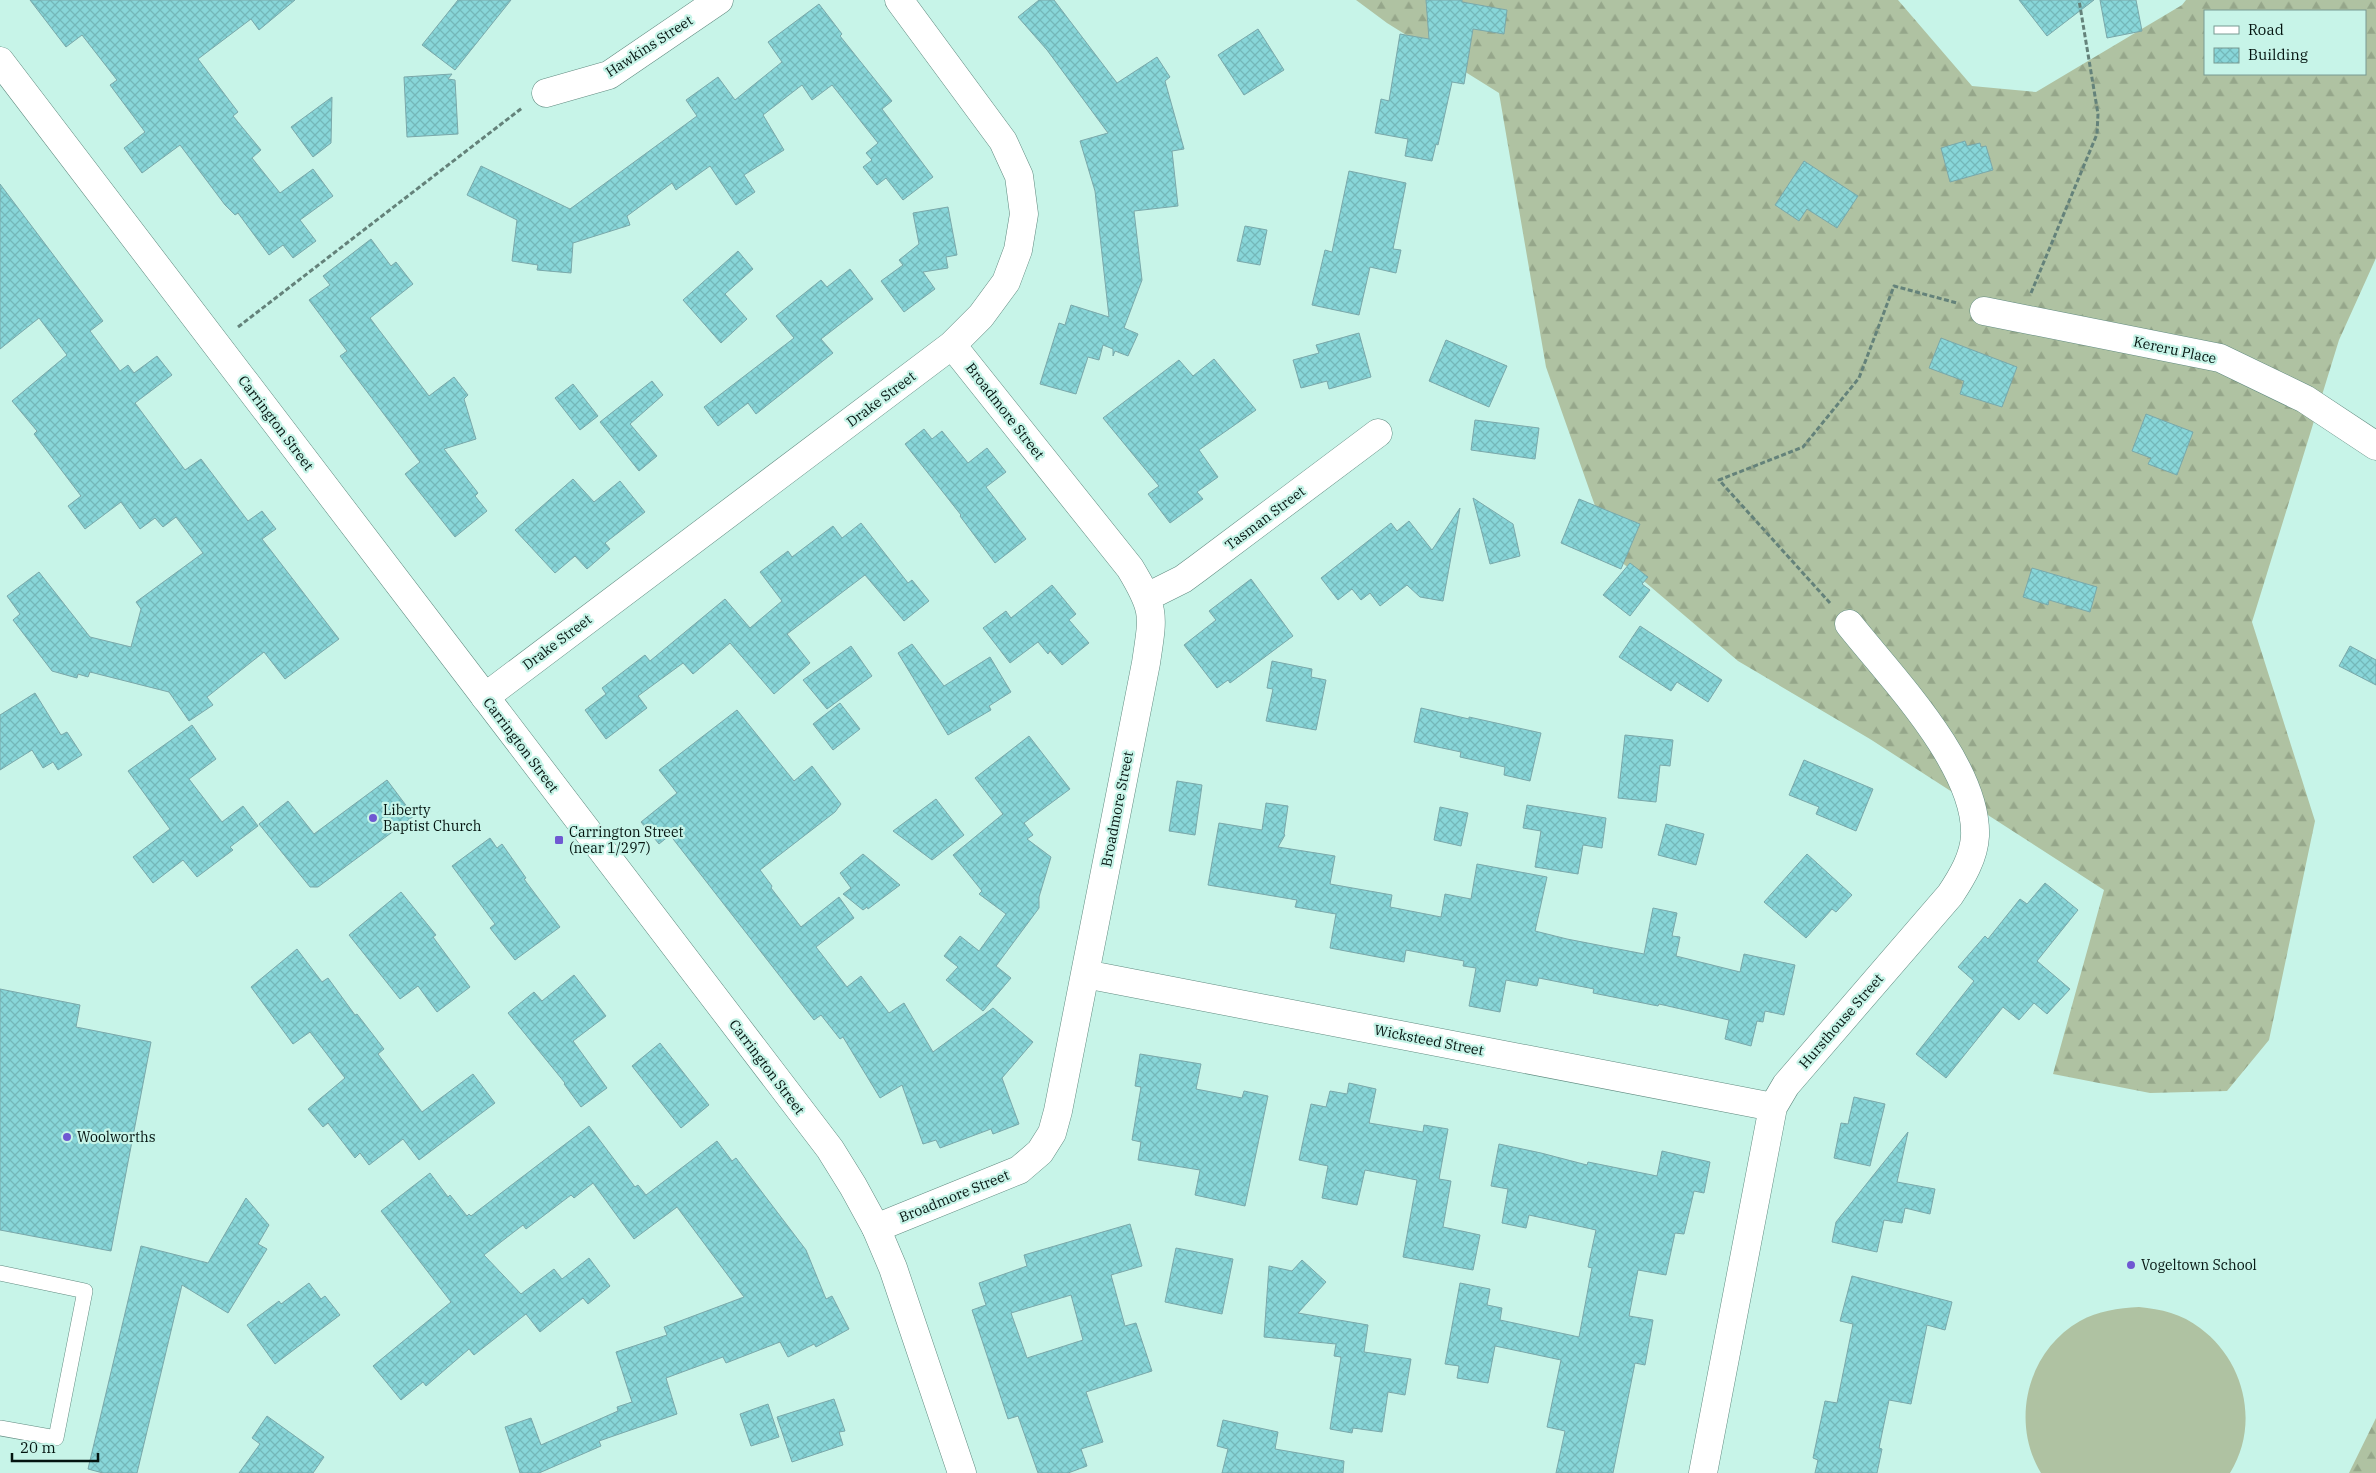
<svg xmlns="http://www.w3.org/2000/svg" width="2376" height="1473" viewBox="0 0 2376 1473" font-family="'IBM Plex Serif',serif">
  <style>
    .grass { fill: #afc2a2 }
    .forest { fill: url(#forest-firs); fill-rule: evenodd }
    .building { fill: url(#building-cross-hatch); stroke: #7aa8aa; fill-rule: evenodd }
    .lines { fill: none; stroke-linecap: round; stroke-linejoin: round }
    .lane-casing { stroke: #618b80; stroke-width: 16 }
    .street-casing { stroke: #618b80; stroke-width: 29 }
    .secondary-casing { stroke: #618b80; stroke-width: 29 }
    .path { stroke: #64827a; stroke-width: 3; stroke-dasharray: 5 2.5; stroke-linecap: butt }
    .lane { stroke: #fff; stroke-width: 15 }
    .street { stroke: #fff; stroke-width: 28 }
    .secondary { stroke: #fff; stroke-width: 28 }
    .poi-dot { fill: #6f58d2; stroke: #c7f4e8; stroke-width: 2 }
    .labels { text-anchor: middle; stroke-width: 4.5; stroke-linejoin: round; paint-order: stroke }
    .street-label { font-size: 14px; fill: #041410; stroke: #c7f4e8 }
    .poi-label { font-size: 14px; fill: #041410; stroke: #c7f4e8; text-anchor: start }
  </style>
  <defs>
    <pattern id="forest-firs" width="22" height="20" patternUnits="userSpaceOnUse" patternTransform="scale(1.25)"><rect width="22" height="20" fill="#afc2a2"/><path d="M5 1l3.5 6h-7zM16 11l3.5 6h-7z" fill="#95a68a"/></pattern>
    <pattern id="building-cross-hatch" width="8" height="8" patternUnits="userSpaceOnUse" patternTransform="scale(1.25)"><rect width="8" height="8" fill="#88d6d9"/><path d="M0 0l8 8M0 8l8-8" fill="none" stroke="#74b7b9"/></pattern>
  </defs>
  <rect width="100%" height="100%" fill="#c7f4e8"/>
  <!-- grass -->
  <path class="grass" d="M 2139,1307 C 2161,1309 2182,1314 2200,1328 C 2245,1361 2260,1425 2230,1473 L 2041,1473 C 2010,1422 2027,1351 2080,1321 C 2098,1311 2118,1308 2139,1307 Z"/>
  <!-- forest -->
  <path class="forest" d="M 1356,0 L 1898,0 L 1972,86 L 2036,92 L 2182,5 L 2186,0 L 2376,0 L 2376,258 L 2339,340 L 2252,622 L 2315,821 L 2269,1040 L 2227,1091 L 2150,1093 L 2053,1074 L 2104,890 L 1870,739 L 1738,661 L 1612,554 L 1546,367 L 1499,93 L 1387,23 ZM 2205,11 L 2365,11 L 2365,74 L 2205,74 Z
    M 2376,1418 L 2376,1473 L 2349,1473 Z"/>
  <!-- building -->
  <path class="building" d="M 30,0 L 295,0 L 259,30 L 251,19 L 198,59 L 238,112 L 233,116 L 261,150 L 252,158 L 280,193 L 313,169 L 333,196 L 300,220 L 316,241 L 293,258 L 283,245 L 269,255 L 238,213 L 235,215 L 225,205 L 180,145 L 142,173 L 124,148 L 145,132 L 110,85 L 117,80 L 82,35 L 66,47 Z
    M 458,0 L 511,0 L 455,70 L 422,45 Z
    M 1039,0 L 1054,0 L 1117,83 L 1157,57 L 1170,77 L 1165,81 L 1184,149 L 1172,151 L 1178,206 L 1134,211 L 1142,280 L 1124,328 L 1138,334 L 1128,356 L 1115,351 L 1113,356 L 1113,349 L 1103,345 L 1099,360 L 1088,357 L 1076,394 L 1040,384 L 1059,323 L 1065,325 L 1071,305 L 1109,317 L 1095,191 L 1080,141 L 1108,133 L 1047,50 L 1018,17 Z
    M 1426,0 L 1462,0 L 1462,2 L 1507,10 L 1504,34 L 1473,29 L 1464,84 L 1452,82 L 1438,145 L 1436,144 L 1432,161 L 1405,156 L 1408,139 L 1375,133 L 1381,99 L 1389,101 L 1400,34 L 1429,39 Z
    M 2019,0 L 2094,0 L 2047,36 Z
    M 2100,0 L 2136,0 L 2142,31 L 2107,38 Z
    M 819,4 L 842,34 L 840,36 L 892,101 L 882,109 L 933,177 L 903,200 L 886,178 L 877,185 L 863,167 L 872,160 L 866,153 L 878,143 L 832,85 L 812,100 L 802,85 L 763,115 L 784,150 L 744,175 L 755,192 L 736,205 L 710,166 L 676,190 L 672,183 L 627,216 L 630,225 L 573,243 L 571,273 L 537,270 L 538,265 L 512,261 L 517,220 L 467,195 L 481,166 L 570,209 L 697,116 L 686,100 L 718,77 L 735,100 L 782,62 L 768,42 Z
    M 1258,29 L 1284,70 L 1244,95 L 1218,55 Z
    M 452,74 L 448,79 L 455,80 L 458,134 L 407,137 L 404,77 Z
    M 332,97 L 331,143 L 313,157 L 291,127 Z
    M 1965,141 L 1967,146 L 1980,143 L 1981,147 L 1986,146 L 1993,170 L 1950,182 L 1941,148 Z
    M 1804,161 L 1858,196 L 1837,228 L 1807,209 L 1799,221 L 1775,205 Z
    M 1349,171 L 1406,183 L 1393,249 L 1401,250 L 1396,273 L 1370,267 L 1359,315 L 1312,305 L 1325,250 L 1332,252 Z
    M 0,184 L 103,321 L 90,331 L 120,371 L 128,365 L 134,373 L 157,356 L 172,375 L 135,403 L 185,470 L 201,459 L 248,521 L 262,511 L 276,529 L 262,539 L 339,639 L 285,679 L 264,652 L 207,697 L 213,705 L 189,721 L 169,692 L 90,672 L 88,677 L 78,674 L 77,678 L 52,671 L 13,620 L 20,614 L 7,596 L 39,572 L 90,637 L 131,647 L 141,609 L 136,602 L 203,553 L 176,517 L 163,527 L 155,518 L 140,529 L 121,502 L 85,529 L 68,506 L 81,496 L 34,434 L 37,431 L 12,401 L 67,355 L 39,318 L 0,349 Z
    M 948,207 L 957,255 L 946,257 L 948,268 L 923,272 L 935,289 L 904,312 L 881,281 L 903,265 L 899,260 L 919,244 L 913,213 Z
    M 1245,226 L 1267,230 L 1260,265 L 1237,261 Z
    M 371,239 L 391,266 L 396,262 L 413,284 L 370,318 L 429,396 L 454,377 L 468,395 L 464,399 L 476,439 L 444,449 L 478,493 L 475,496 L 487,511 L 455,537 L 405,474 L 420,462 L 340,356 L 347,351 L 309,300 L 330,285 L 323,276 Z
    M 738,251 L 753,269 L 725,294 L 747,319 L 721,343 L 683,300 Z
    M 850,269 L 873,299 L 821,339 L 833,353 L 756,414 L 748,403 L 718,426 L 704,407 L 794,338 L 776,316 L 821,280 L 827,287 Z
    M 1359,333 L 1371,377 L 1329,389 L 1327,381 L 1301,388 L 1293,360 L 1319,353 L 1316,345 Z
    M 1941,338 L 2017,367 L 2002,407 L 1960,394 L 1964,381 L 1929,368 Z
    M 1446,340 L 1507,366 L 1489,407 L 1429,381 Z
    M 1214,359 L 1256,410 L 1199,450 L 1218,477 L 1197,492 L 1203,499 L 1170,523 L 1148,494 L 1159,486 L 1103,418 L 1179,360 L 1193,376 Z
    M 652,381 L 663,395 L 630,424 L 657,456 L 639,471 L 600,422 Z
    M 573,384 L 598,416 L 580,430 L 555,398 Z
    M 2146,414 L 2193,432 L 2177,475 L 2148,464 L 2151,458 L 2132,451 Z
    M 1475,420 L 1539,428 L 1535,459 L 1471,450 Z
    M 924,429 L 932,439 L 942,431 L 968,463 L 987,448 L 1006,472 L 986,487 L 1026,539 L 995,563 L 960,516 L 961,515 L 905,444 Z
    M 573,479 L 594,502 L 620,481 L 645,512 L 605,543 L 610,549 L 587,569 L 575,556 L 555,573 L 515,530 Z
    M 1473,498 L 1513,524 L 1520,556 L 1490,564 Z
    M 1579,499 L 1640,524 L 1621,569 L 1561,543 Z
    M 1460,508 L 1443,601 L 1420,597 L 1407,585 L 1380,606 L 1370,593 L 1361,600 L 1352,589 L 1338,600 L 1321,578 L 1391,523 L 1397,531 L 1409,521 L 1432,550 Z
    M 861,523 L 908,583 L 912,580 L 929,601 L 904,621 L 865,575 L 787,634 L 810,663 L 774,694 L 730,643 L 693,674 L 683,663 L 638,696 L 647,708 L 606,739 L 585,710 L 606,694 L 602,688 L 645,655 L 650,661 L 725,599 L 750,628 L 782,601 L 760,572 L 788,551 L 792,557 L 833,526 L 842,538 Z
    M 1630,563 L 1648,577 L 1642,584 L 1650,590 L 1630,616 L 1603,595 Z
    M 2032,568 L 2097,587 L 2090,612 L 2049,600 L 2048,605 L 2023,597 Z
    M 1251,579 L 1293,636 L 1230,683 L 1228,680 L 1217,688 L 1184,645 L 1216,620 L 1209,611 Z
    M 1052,585 L 1076,614 L 1069,620 L 1089,643 L 1062,665 L 1050,651 L 1048,654 L 1038,642 L 1010,663 L 983,628 L 1006,611 L 1011,618 Z
    M 1640,626 L 1722,680 L 1708,702 L 1677,682 L 1671,691 L 1619,657 Z
    M 912,644 L 944,686 L 990,657 L 1011,692 L 989,706 L 991,710 L 948,735 L 898,653 Z
    M 851,646 L 872,676 L 827,709 L 803,680 Z
    M 2350,646 L 2376,660 L 2376,685 L 2339,666 Z
    M 1272,661 L 1312,669 L 1311,677 L 1326,680 L 1316,730 L 1266,721 L 1273,689 L 1267,688 Z
    M 35,693 L 61,735 L 67,732 L 82,755 L 58,770 L 53,762 L 43,768 L 32,750 L 0,770 L 0,715 Z
    M 840,703 L 860,729 L 833,750 L 813,724 Z
    M 1421,708 L 1469,719 L 1469,717 L 1541,733 L 1530,781 L 1504,775 L 1505,767 L 1460,757 L 1461,752 L 1414,742 Z
    M 737,710 L 794,781 L 812,766 L 841,804 L 835,812 L 760,870 L 772,886 L 771,888 L 801,927 L 839,897 L 854,918 L 816,947 L 847,987 L 861,976 L 889,1013 L 904,1003 L 933,1052 L 993,1008 L 1033,1042 L 1002,1078 L 1019,1124 L 993,1134 L 991,1129 L 940,1148 L 936,1140 L 923,1144 L 902,1085 L 880,1098 L 843,1037 L 840,1039 L 821,1015 L 814,1020 L 670,835 L 659,844 L 641,822 L 677,793 L 659,770 Z
    M 192,725 L 216,759 L 189,779 L 222,822 L 243,806 L 258,826 L 230,847 L 233,850 L 197,877 L 183,860 L 153,883 L 133,857 L 170,829 L 128,771 Z
    M 1625,735 L 1673,740 L 1670,766 L 1660,765 L 1656,802 L 1618,798 Z
    M 1029,736 L 1070,789 L 1024,823 L 1033,835 L 1027,839 L 1051,857 L 1039,897 L 1039,908 L 996,966 L 1011,978 L 983,1011 L 946,980 L 958,967 L 944,956 L 960,936 L 979,951 L 1006,914 L 979,894 L 982,891 L 953,855 L 1003,814 L 975,778 Z
    M 1804,760 L 1873,789 L 1856,831 L 1816,814 L 1819,807 L 1789,795 Z
    M 387,780 L 414,816 L 318,887 L 310,887 L 259,824 L 288,801 L 314,834 Z
    M 1177,781 L 1202,785 L 1195,835 L 1169,831 Z
    M 936,799 L 964,835 L 932,860 L 893,831 Z
    M 1266,803 L 1288,806 L 1284,834 L 1285,835 L 1278,847 L 1335,856 L 1330,884 L 1392,895 L 1390,907 L 1441,917 L 1445,894 L 1471,899 L 1477,864 L 1547,877 L 1535,931 L 1567,939 L 1644,954 L 1653,908 L 1677,913 L 1672,936 L 1680,937 L 1676,956 L 1740,972 L 1744,954 L 1795,965 L 1784,1015 L 1765,1011 L 1763,1022 L 1757,1021 L 1751,1046 L 1725,1039 L 1729,1020 L 1659,1004 L 1658,1006 L 1593,993 L 1594,989 L 1539,978 L 1537,986 L 1506,980 L 1500,1012 L 1469,1006 L 1476,968 L 1463,966 L 1464,961 L 1406,950 L 1404,962 L 1330,948 L 1336,914 L 1295,907 L 1297,900 L 1208,885 L 1219,823 L 1262,830 Z
    M 1527,805 L 1606,818 L 1602,848 L 1583,845 L 1578,874 L 1535,867 L 1541,831 L 1523,828 Z
    M 1440,807 L 1468,813 L 1461,846 L 1434,840 Z
    M 1666,824 L 1704,834 L 1696,865 L 1658,855 Z
    M 490,838 L 497,848 L 502,844 L 526,878 L 524,879 L 560,927 L 515,960 L 490,928 L 495,924 L 452,866 Z
    M 863,854 L 900,885 L 868,909 L 867,907 L 863,910 L 843,894 L 851,888 L 840,873 Z
    M 1807,854 L 1852,895 L 1836,912 L 1832,909 L 1806,938 L 1764,902 Z
    M 2045,883 L 2078,910 L 2037,961 L 2070,989 L 2047,1014 L 2034,1003 L 2019,1020 L 2003,1007 L 1946,1078 L 1916,1054 L 1974,981 L 1958,967 L 1985,936 L 1988,939 L 2020,899 L 2027,904 Z
    M 401,892 L 436,935 L 433,937 L 470,987 L 437,1012 L 418,986 L 400,999 L 349,935 Z
    M 297,949 L 322,982 L 328,978 L 355,1015 L 357,1014 L 384,1049 L 378,1054 L 422,1112 L 473,1074 L 495,1103 L 419,1160 L 403,1139 L 369,1165 L 360,1153 L 355,1158 L 328,1123 L 323,1127 L 308,1109 L 345,1078 L 310,1032 L 293,1044 L 251,987 Z
    M 574,975 L 606,1016 L 573,1041 L 607,1088 L 581,1107 L 564,1084 L 565,1083 L 508,1013 L 534,992 L 542,1001 Z
    M 0,989 L 80,1005 L 76,1027 L 151,1042 L 111,1251 L 0,1230 Z
    M 660,1043 L 709,1105 L 681,1128 L 632,1066 Z
    M 1140,1054 L 1201,1064 L 1196,1089 L 1242,1098 L 1244,1091 L 1268,1096 L 1245,1206 L 1195,1195 L 1200,1170 L 1138,1160 L 1141,1142 L 1132,1140 L 1141,1087 L 1135,1086 Z
    M 1349,1083 L 1376,1089 L 1369,1123 L 1423,1132 L 1424,1125 L 1448,1129 L 1439,1179 L 1451,1181 L 1443,1227 L 1480,1235 L 1473,1270 L 1403,1257 L 1417,1180 L 1365,1170 L 1357,1205 L 1322,1198 L 1328,1166 L 1299,1160 L 1311,1104 L 1326,1107 L 1330,1091 L 1347,1094 Z
    M 1854,1097 L 1885,1104 L 1870,1166 L 1834,1158 L 1841,1123 L 1848,1124 Z
    M 589,1126 L 635,1187 L 638,1185 L 646,1195 L 717,1141 L 732,1161 L 736,1158 L 806,1250 L 826,1299 L 832,1296 L 849,1329 L 816,1347 L 814,1344 L 788,1357 L 780,1342 L 726,1363 L 723,1357 L 666,1378 L 677,1414 L 599,1441 L 601,1446 L 539,1473 L 520,1473 L 505,1427 L 531,1418 L 541,1445 L 618,1411 L 617,1407 L 632,1402 L 616,1352 L 667,1335 L 664,1327 L 744,1297 L 677,1207 L 634,1239 L 593,1183 L 574,1198 L 571,1195 L 526,1229 L 523,1225 L 484,1255 L 521,1294 L 554,1269 L 562,1279 L 589,1258 L 610,1286 L 588,1304 L 583,1298 L 540,1332 L 526,1314 L 474,1355 L 469,1349 L 426,1386 L 423,1382 L 401,1400 L 373,1366 L 451,1302 L 381,1211 L 430,1173 L 448,1197 L 450,1195 L 467,1216 L 469,1214 L 471,1216 Z
    M 1908,1132 L 1897,1182 L 1935,1189 L 1930,1214 L 1905,1208 L 1902,1223 L 1884,1220 L 1877,1252 L 1832,1242 L 1836,1222 Z
    M 1499,1144 L 1541,1153 L 1587,1165 L 1588,1162 L 1657,1176 L 1662,1151 L 1710,1162 L 1704,1193 L 1694,1191 L 1684,1234 L 1675,1233 L 1666,1275 L 1638,1270 L 1629,1316 L 1653,1320 L 1645,1365 L 1635,1363 L 1613,1473 L 1556,1473 L 1565,1431 L 1547,1427 L 1561,1360 L 1495,1346 L 1488,1383 L 1457,1378 L 1459,1366 L 1445,1364 L 1460,1283 L 1490,1289 L 1487,1305 L 1502,1308 L 1500,1320 L 1579,1337 L 1592,1268 L 1588,1267 L 1596,1230 L 1529,1215 L 1526,1228 L 1502,1223 L 1508,1189 L 1491,1186 Z
    M 246,1198 L 269,1225 L 258,1244 L 267,1249 L 228,1313 L 182,1285 L 137,1473 L 103,1473 L 88,1469 L 141,1246 L 208,1263 Z
    M 1130,1224 L 1142,1266 L 1111,1275 L 1125,1326 L 1136,1323 L 1152,1371 L 1086,1392 L 1103,1442 L 1081,1449 L 1087,1466 L 1068,1473 L 1038,1473 L 1018,1416 L 1008,1419 L 972,1310 L 986,1305 L 979,1283 L 1027,1266 L 1024,1255 ZM 1071,1295 L 1083,1340 L 1027,1358 L 1011,1313 Z
    M 1176,1248 L 1233,1259 L 1222,1314 L 1165,1302 Z
    M 1302,1260 L 1326,1282 L 1298,1313 L 1368,1325 L 1364,1352 L 1411,1359 L 1405,1395 L 1388,1392 L 1382,1432 L 1353,1428 L 1352,1433 L 1330,1429 L 1341,1357 L 1334,1356 L 1336,1344 L 1264,1337 L 1269,1266 L 1292,1271 Z
    M 1852,1276 L 1952,1302 L 1945,1330 L 1927,1325 L 1911,1404 L 1889,1400 L 1879,1448 L 1882,1449 L 1877,1473 L 1815,1473 L 1818,1460 L 1813,1458 L 1825,1401 L 1837,1403 L 1853,1324 L 1840,1321 Z
    M 309,1283 L 321,1299 L 325,1296 L 340,1315 L 275,1364 L 247,1325 L 279,1301 L 281,1304 Z
    M 834,1399 L 845,1431 L 839,1432 L 843,1445 L 792,1462 L 777,1417 Z
    M 768,1404 L 779,1437 L 751,1446 L 740,1414 Z
    M 267,1416 L 324,1457 L 313,1473 L 239,1473 L 260,1444 L 252,1438 Z
    M 1223,1420 L 1278,1432 L 1275,1449 L 1344,1461 L 1343,1473 L 1222,1473 L 1228,1449 L 1217,1446 Z"/>
  <g class="lines">
    <!-- lane casing -->
    <g class="lane-casing">
      <path id="lane" d="M 0,1273 L 85,1291 L 56,1438 L 0,1428"/>
    </g>
    <!-- street casing -->
    <g class="street-casing">
      <path id="street" d="M 546,93 L 609,75 L 719,0
        M 1984,311 L 2220,358 L 2305,399 L 2376,446
        M 1147,597 L 1183,579 L 1198,568 L 1378,433
        M 485,697 L 952,345 L 981,316 L 1006,282 L 1018,250 L 1024,214 L 1019,176 L 1003,141 L 899,0
        M 1085,974 L 1773,1107
        M 876,1228 L 1019,1170 L 1040,1152 L 1052,1133 L 1058,1111 L 1146,663 C 1153,615 1156,611 1130,568 L 952,345
        M 1703,1473 L 1773,1107 L 1786,1085 L 1950,895 C 1962,877 1974,857 1975,836 C 1978,766 1891,677 1849,624"/>
    </g>
    <!-- secondary casing -->
    <g class="secondary-casing">
      <path id="secondary" d="M 0,61 L 830,1149 L 853,1186 L 876,1228 L 893,1268 L 962,1473"/>
    </g>
    <!-- path -->
    <path class="path" d="M 2031,293 L 2097,134 L 2098,114 L 2079,0
      M 238,327 L 522,108
      M 1830,603 L 1719,480 L 1803,447 L 1859,378 L 1894,286 L 1957,303"/>
    <!-- lane -->
    <use href="#lane" class="lane"/>
    <!-- street -->
    <use href="#street" class="street"/>
    <!-- secondary -->
    <use href="#secondary" class="secondary"/>
  </g>
  <!-- markers -->
  <g class="poi-dot">
    <circle cx="373" cy="818" r="5"/>
    <rect x="554" y="835" width="10" height="10" rx="2.5"/>
    <circle cx="67" cy="1137" r="5"/>
    <circle cx="2131" cy="1265" r="5"/>
  </g>
  <g class="labels">
    <!-- street labels -->
    <g class="street-label">
      <text transform="translate(649 46) rotate(-33)" y="5">Hawkins Street</text>
      <text transform="translate(2175 350) rotate(12)" y="5">Kereru Place</text>
      <text transform="translate(881 399) rotate(-37)" y="5">Drake Street</text>
      <text transform="translate(1005 411) rotate(52)" y="5">Broadmore Street</text>
      <text transform="translate(276 423) rotate(53)" y="5">Carrington Street</text>
      <text transform="translate(1265 518) rotate(-37)" y="5">Tasman Street</text>
      <text transform="translate(557 642) rotate(-37)" y="5">Drake Street</text>
      <text transform="translate(521 745) rotate(53)" y="5">Carrington Street</text>
      <text transform="translate(1117 809) rotate(-79)" y="5">Broadmore Street</text>
      <text transform="translate(1841 1021) rotate(-49)" y="5">Hursthouse Street</text>
      <text transform="translate(1429 1040) rotate(11)" y="5">Wicksteed Street</text>
      <text transform="translate(767 1067) rotate(53)" y="5">Carrington Street</text>
      <text transform="translate(954 1196) rotate(-22)" y="5">Broadmore Street</text>
    </g>
    <!-- poi labels -->
    <g class="poi-label">
      <text x="383" y="815">Liberty<tspan x="383" dy="16">Baptist Church</tspan></text>
      <text x="569" y="837">Carrington Street<tspan x="569" dy="16">(near 1/297)</tspan></text>
      <text x="77" y="1142">Woolworths</text>
      <text x="2141" y="1270">Vogeltown School</text>
    </g>
  </g>
  <!-- legend -->
  <rect x="2204" y="10" width="162" height="65" fill="#c7f4e8" stroke="#799a92"/>
  <rect x="2214" y="26" width="25" height="8" fill="#ffffff" stroke="#799a92"/>
  <text x="2248" y="35" font-size="15" fill="#041410">Road</text>
  <rect x="2214" y="48" width="25" height="15" fill="url(#building-cross-hatch)" stroke="#799a92"/>
  <text x="2248" y="60" font-size="15" fill="#041410">Building</text>
  <!-- scale -->
  <path d="M12 1453v8h86v-8" fill="none" stroke="#041410" stroke-width="2.5"/>
  <text x="20" y="1453" font-size="15" fill="#041410" stroke="#c7f4e8" stroke-width="4" paint-order="stroke">20 m</text>
</svg>
